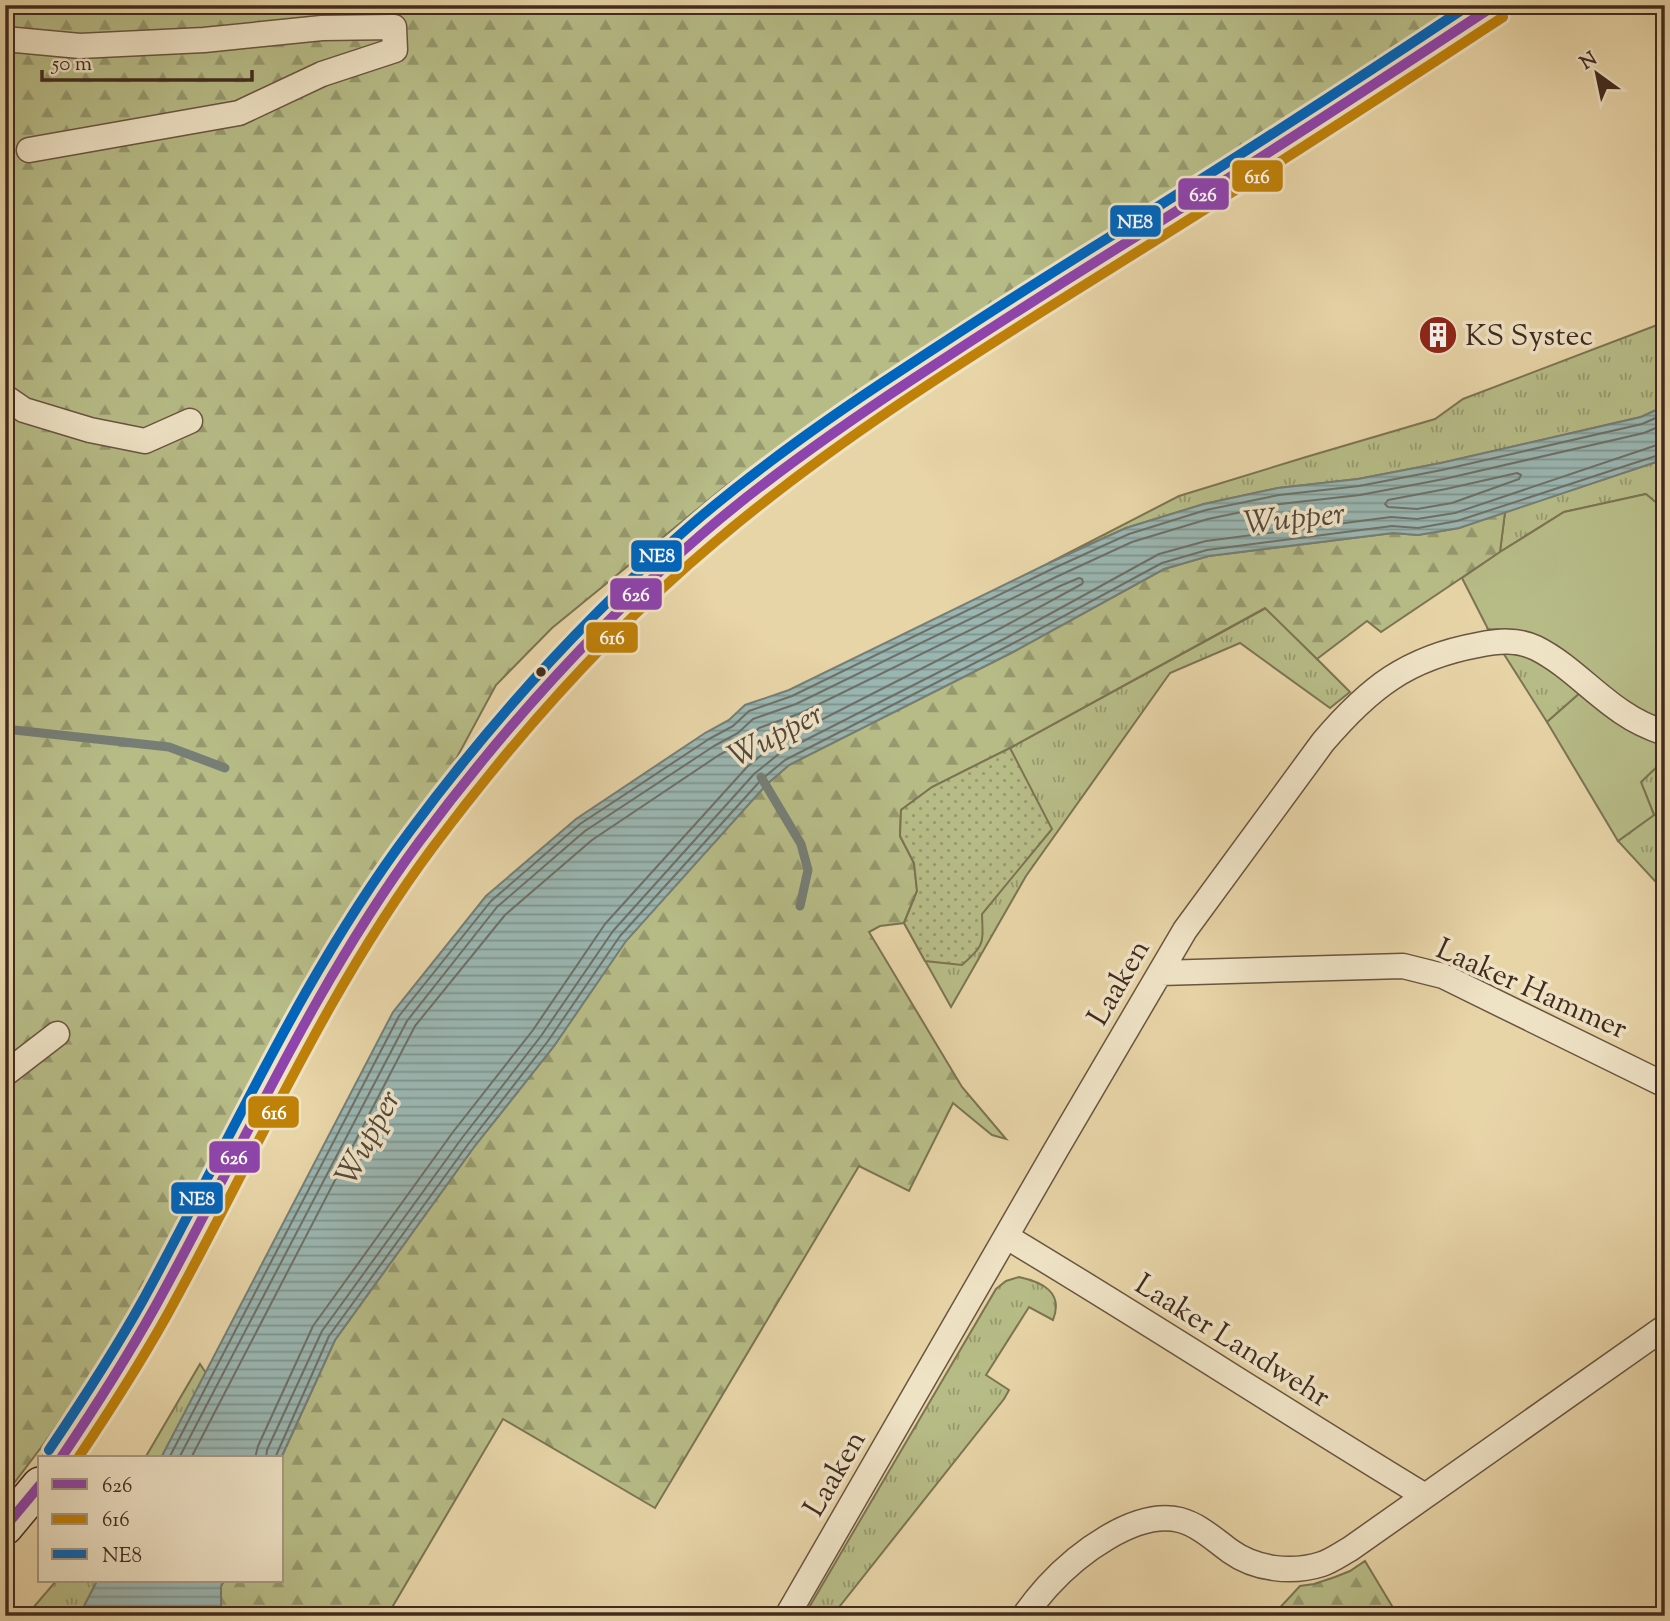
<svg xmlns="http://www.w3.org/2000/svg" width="1670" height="1621" viewBox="0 0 1670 1621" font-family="'Sorts Mill Goudy',serif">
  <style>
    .grass { fill: url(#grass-tufts); stroke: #7c7452; stroke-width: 2 }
    .forest { fill: url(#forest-firs); stroke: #7c7452; stroke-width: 2 }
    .park { fill: url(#park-dots); stroke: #7c7452; stroke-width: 2 }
    .garden { fill: #b7bc87; stroke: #7c7452; stroke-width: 2 }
    .water { fill: url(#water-rules); stroke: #767e76; stroke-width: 2 }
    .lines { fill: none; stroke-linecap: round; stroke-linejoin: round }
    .shore { stroke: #6e7068; stroke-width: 2 }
    .stream { stroke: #767e76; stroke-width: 9 }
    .minor-casing { stroke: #6a5540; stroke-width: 27 }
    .secondary-casing { stroke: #412b1e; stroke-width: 38 }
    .minor { stroke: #efe3c6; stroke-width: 24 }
    .secondary { stroke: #efe3c6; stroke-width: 35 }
    .bus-1-casing { stroke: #efe3c6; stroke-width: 16 }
    .bus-2-casing { stroke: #efe3c6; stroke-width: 16 }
    .bus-3-casing { stroke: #efe3c6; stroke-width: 16 }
    .bus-1 { stroke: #8e44ad; stroke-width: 10 }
    .bus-2 { stroke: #c08109; stroke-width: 10 }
    .bus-3 { stroke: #0065bd; stroke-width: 10 }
    .bus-dot { fill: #412b1e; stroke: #efe3c6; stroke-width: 2.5 }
    .labels { text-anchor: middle; stroke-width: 7; stroke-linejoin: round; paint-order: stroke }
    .poi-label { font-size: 30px; fill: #412b1e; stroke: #efe3c6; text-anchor: start }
    .street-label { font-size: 30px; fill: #412b1e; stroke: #efe3c6 }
    .water-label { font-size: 32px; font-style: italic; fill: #53473b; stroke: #efe3c6 }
    .line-badge { stroke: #efe3c6; stroke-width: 2.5 }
    .badge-label { font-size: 19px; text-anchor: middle; font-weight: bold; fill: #fff }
  </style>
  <defs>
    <pattern id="grass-tufts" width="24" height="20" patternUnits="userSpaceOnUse" patternTransform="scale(1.75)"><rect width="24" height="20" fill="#b7bc87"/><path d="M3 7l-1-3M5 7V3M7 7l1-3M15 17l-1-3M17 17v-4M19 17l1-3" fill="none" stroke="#96996e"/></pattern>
    <pattern id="forest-firs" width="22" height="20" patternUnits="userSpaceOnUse" patternTransform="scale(1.75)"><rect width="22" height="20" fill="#b7bc87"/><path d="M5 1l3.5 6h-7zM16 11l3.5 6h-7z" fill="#96996e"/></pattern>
    <pattern id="park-dots" width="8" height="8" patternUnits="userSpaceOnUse" patternTransform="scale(1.75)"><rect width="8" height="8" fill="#b7bc87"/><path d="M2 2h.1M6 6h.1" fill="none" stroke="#96996e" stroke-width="1.8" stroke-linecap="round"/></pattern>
    <pattern id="water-rules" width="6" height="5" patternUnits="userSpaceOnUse" patternTransform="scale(1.75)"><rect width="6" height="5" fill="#9ab6b1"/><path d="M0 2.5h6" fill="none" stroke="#7f948f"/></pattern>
  </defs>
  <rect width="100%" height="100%" fill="#e7d4a7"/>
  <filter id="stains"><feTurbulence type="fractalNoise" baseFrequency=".00286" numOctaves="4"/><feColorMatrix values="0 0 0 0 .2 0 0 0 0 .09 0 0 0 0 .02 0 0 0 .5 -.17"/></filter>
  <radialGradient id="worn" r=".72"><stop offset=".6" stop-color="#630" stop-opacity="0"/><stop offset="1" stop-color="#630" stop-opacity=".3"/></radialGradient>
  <!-- grass -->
  <path class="grass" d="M 1665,322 L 1665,406 L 1641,417 L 1441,463 L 1358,479 L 1278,488 L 1204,504 L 1126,528 L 1049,563 L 1179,496 L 1306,457 L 1435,419 L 1463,399 Z
    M 1665,459 L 1665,510 L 1645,494 L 1564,512 L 1500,552 L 1505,512 Z
    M 1266,608 L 1350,692 L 1330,708 L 1240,643 L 1170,673 L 1026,876 L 951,1007 L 904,923 L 917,891 L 900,836 L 932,787 L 1010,748 Z
    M 1488,629 L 1519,630 L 1580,693 L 1547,722 Z
    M 1665,759 L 1665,892 L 1618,841 L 1654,815 L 1641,782 Z
    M 1019,1277 C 1042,1282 1064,1292 1053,1320 L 1029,1307 L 986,1375 L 1009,1390 L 1004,1399 L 832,1616 L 804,1616 L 996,1289 L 1006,1281 Z
    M 200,1364 L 206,1373 L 161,1458 L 145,1458 Z
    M 56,1581 L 97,1581 L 79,1616 L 26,1616 Z"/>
  <!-- forest -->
  <path class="forest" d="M 5,5 L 1458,5 L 1371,65 L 857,396 L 727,485 L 552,628 L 496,685 L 449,772 L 414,821 L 304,993 L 135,1305 L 87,1382 L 46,1441 L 5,1495 Z
    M 1505,512 L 1500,552 L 1381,632 L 1367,621 L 1317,659 L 1265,608 L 1010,748 L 932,787 L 901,810 L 900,836 L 914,863 L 917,891 L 904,923 L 880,926 L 869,932 L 962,1087 L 1006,1139 L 992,1135 L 953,1103 L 909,1191 L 859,1166 L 655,1508 L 503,1419 L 387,1616 L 221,1616 L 221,1586 L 224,1581 L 282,1581 L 281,1458 L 335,1340 L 474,1147 L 554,1046 L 626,940 L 766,785 L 789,765 L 1013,652 L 1164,569 L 1208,556 L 1393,533 L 1418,535 L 1459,528 Z
    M 1365,1561 L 1398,1616 L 1272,1616 L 1300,1586 L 1314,1584 L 1335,1577 L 1350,1571 Z"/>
  <!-- park -->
  <path class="park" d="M 1010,748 L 1052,829 L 982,914 C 983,944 985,945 962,965 L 925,961 L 904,923 L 917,891 L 914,863 L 900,836 L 901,810 L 932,787 Z"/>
  <!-- garden -->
  <path class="garden" d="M 1646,494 L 1665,510 L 1665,759 L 1641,782 L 1654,815 L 1618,841 L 1547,722 L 1580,693 L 1518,630 L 1488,629 L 1462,578 L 1500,552 L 1564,512 Z"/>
  <!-- water -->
  <path class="water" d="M 1665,406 L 1665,459 L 1459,528 L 1418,535 L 1393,533 L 1209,556 L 1164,569 L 1013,652 L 789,765 L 766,785 L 626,941 L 554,1046 L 474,1147 L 335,1340 L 281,1458 L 161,1458 L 393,1012 L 486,896 L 576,819 L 705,733 L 729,720 L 745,705 L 789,690 L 1049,563 L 1126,528 L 1204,504 L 1278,488 L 1358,479 L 1441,463 L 1641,417 Z
    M 97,1581 L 224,1581 L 221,1586 L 221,1616 L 79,1616 Z"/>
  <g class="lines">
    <!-- shore -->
    <path class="shore" d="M 1517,473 L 1521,475 L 1519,479 L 1452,503 L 1417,509 L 1388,507 L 1385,504 L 1388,500 L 1446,489 Z
      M 169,1458 L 399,1016 L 491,901 L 580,824 L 709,739 L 733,726 L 749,711 L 792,696 L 1052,569 L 1129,534 L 1206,510 L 1279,495 L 1359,486 L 1442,470 L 1642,424 L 1665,414
      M 179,1458 L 407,1021 L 497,907 L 585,831 L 714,746 L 738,733 L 753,719 L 796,704 L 1056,577 L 1132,542 L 1208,519 L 1280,504 L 1360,495 L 1444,479 L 1644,433 L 1665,424
      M 191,1458 L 415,1026 L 505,915 L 592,840 L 719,755 L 744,742 L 759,728 L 801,713 L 1060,586 L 1079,578 L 1082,579 L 1083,582 L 1082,584 L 1001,628 L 776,743 L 747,767 L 605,924 L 533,1030 L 453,1132 L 313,1326 L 258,1446 L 255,1458
      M 266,1458 L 267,1450 L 322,1331 L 462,1138 L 541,1036 L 613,931 L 754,774 L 780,753 L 1006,638 L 1159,554 L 1206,541 L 1391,517 L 1417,519 L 1455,513 L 1657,445 L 1665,444
      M 275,1458 L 329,1336 L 469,1143 L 548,1041 L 620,936 L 761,780 L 785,760 L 1010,645 L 1162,563 L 1207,550 L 1392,526 L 1418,528 L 1457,521 L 1665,453"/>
    <!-- stream -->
    <path class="stream" d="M 5,729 L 169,747 L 225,768
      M 761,777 L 801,844 L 808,870 L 800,906"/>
    <!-- minor casing -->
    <g class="minor-casing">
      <path id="minor" d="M 5,39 L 80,46 L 204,40 L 322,28 L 394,27 L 395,50 L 322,74 L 239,113 L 29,150
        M 5,397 L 24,410 L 90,430 L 145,441 L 190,421
        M 1160,973 L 1403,966 L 1443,976 L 1665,1085
        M 5,1074 L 57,1034
        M 1007,1237 C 1147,1321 1285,1411 1425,1496
        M 787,1616 L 1057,1148 L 1185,930 L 1323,742 C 1369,688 1407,658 1478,645 C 1498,641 1517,639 1536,648 C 1568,664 1592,692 1622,712 C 1635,721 1650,728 1665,733
        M 1024,1616 C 1031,1606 1039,1596 1047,1587 C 1076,1555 1135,1509 1180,1520 C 1199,1525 1215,1540 1230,1551 C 1255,1569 1291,1574 1322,1564 C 1331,1561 1341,1554 1350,1549 L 1665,1327"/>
    </g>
    <!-- secondary casing -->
    <g class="secondary-casing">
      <path id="secondary" d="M 61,1458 C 94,1409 126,1359 155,1307 C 198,1227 239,1146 282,1066 C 323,989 367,912 419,842 C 502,730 596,625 702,534 C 771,475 846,423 922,373 C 986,331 1051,289 1116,249 C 1244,169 1370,88 1495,5
        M 5,1527 L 40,1485"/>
    </g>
    <!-- minor -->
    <use href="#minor" class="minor"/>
    <!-- secondary -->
    <use href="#secondary" class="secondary"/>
    <!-- bus-1 casing -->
    <g class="bus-1-casing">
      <path id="bus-1" d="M 61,1458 C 94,1409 126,1359 155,1307 C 241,1151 313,986 419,842 C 502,730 596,625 702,534 C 768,477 840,427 913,379 C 980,335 1047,292 1116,249 C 1243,170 1369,88 1495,5
        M 5,1527 L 40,1485"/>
    </g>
    <!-- bus-2 casing -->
    <g class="bus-2-casing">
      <path id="bus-2" d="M 78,1458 C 109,1412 139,1365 166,1317 C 253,1160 325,992 433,847 C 516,736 609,631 715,542 C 842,434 986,347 1126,259 C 1253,180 1378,99 1503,17"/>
    </g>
    <!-- bus-3 casing -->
    <g class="bus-3-casing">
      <path id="bus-3" d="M 49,1450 C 82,1401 114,1352 143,1300 C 229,1143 302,975 410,831 C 493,719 586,616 691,525 C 757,468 828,418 900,371 C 970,325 1040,280 1111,236 C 1231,161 1351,84 1469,5"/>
    </g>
    <!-- bus-1 -->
    <use href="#bus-1" class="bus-1"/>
    <!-- bus-2 -->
    <use href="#bus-2" class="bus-2"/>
    <!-- bus-3 -->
    <use href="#bus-3" class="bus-3"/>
  </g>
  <!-- icons -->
  <defs>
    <g id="building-disc" transform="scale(2.0125)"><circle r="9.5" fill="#8f2418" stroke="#efe3c6"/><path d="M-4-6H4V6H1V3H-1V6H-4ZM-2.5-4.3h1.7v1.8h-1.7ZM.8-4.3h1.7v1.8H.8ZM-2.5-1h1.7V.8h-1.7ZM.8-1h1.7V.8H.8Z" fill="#fff"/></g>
  </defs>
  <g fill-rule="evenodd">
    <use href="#building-disc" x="1438" y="335"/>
  </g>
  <!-- markers -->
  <circle class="bus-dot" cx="541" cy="672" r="6"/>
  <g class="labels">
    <!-- poi labels -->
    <g class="poi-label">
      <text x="1465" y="345">KS Systec</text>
    </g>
    <!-- street labels -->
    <g class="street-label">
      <text transform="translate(1118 982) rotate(-60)" y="10">Laaken</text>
      <text transform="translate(1532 988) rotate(24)" y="10">Laaker Hammer</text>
      <text transform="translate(1233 1340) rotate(32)" y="10">Laaker Landwehr</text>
      <text transform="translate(834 1473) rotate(-60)" y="10">Laaken</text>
    </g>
    <!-- water labels -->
    <g class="water-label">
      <text transform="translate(1294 517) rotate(-6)" y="11">Wupper</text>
      <text transform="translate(775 734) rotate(-28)" y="11">Wupper</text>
      <text transform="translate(367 1137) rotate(-62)" y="11">Wupper</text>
    </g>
  </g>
  <g class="line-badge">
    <rect x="1231" y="159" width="53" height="34" rx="7" fill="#c08109"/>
    <rect x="1177" y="177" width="53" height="34" rx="7" fill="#8e44ad"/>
    <rect x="1109" y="204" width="53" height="34" rx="7" fill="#0065bd"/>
    <rect x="630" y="539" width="53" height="34" rx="7" fill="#0065bd"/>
    <rect x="609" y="577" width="54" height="34" rx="7" fill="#8e44ad"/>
    <rect x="585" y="621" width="54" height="33" rx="7" fill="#c08109"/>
    <rect x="247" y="1095" width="53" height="34" rx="7" fill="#c08109"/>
    <rect x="208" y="1140" width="53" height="34" rx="7" fill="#8e44ad"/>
    <rect x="170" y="1181" width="54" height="34" rx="7" fill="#0065bd"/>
  </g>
  <g class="badge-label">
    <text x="1257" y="183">616</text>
    <text x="1203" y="201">626</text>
    <text x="1135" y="228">NE8</text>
    <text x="657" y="562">NE8</text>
    <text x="636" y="601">626</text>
    <text x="612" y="644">616</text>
    <text x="274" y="1119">616</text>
    <text x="234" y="1164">626</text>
    <text x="197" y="1205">NE8</text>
  </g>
  <!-- margin -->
  <rect width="1670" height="1621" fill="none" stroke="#e7d4a7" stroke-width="28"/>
  <rect x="7" y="7" width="1656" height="1607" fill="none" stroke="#412b1e" stroke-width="3.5"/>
  <rect x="14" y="14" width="1642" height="1593" fill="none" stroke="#412b1e" stroke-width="2"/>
  <!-- legend -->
  <rect x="38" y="1456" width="245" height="126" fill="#efe3c6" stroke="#a99983" stroke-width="2"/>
  <rect x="52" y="1479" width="35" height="10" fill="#8e44ad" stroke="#a99983" stroke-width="2"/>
  <text x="102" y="1492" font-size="21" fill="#412b1e">626</text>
  <rect x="52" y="1514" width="35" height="10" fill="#c08109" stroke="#a99983" stroke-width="2"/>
  <text x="102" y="1526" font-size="21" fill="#412b1e">616</text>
  <rect x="52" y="1549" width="35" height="10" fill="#0065bd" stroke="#a99983" stroke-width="2"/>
  <text x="102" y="1562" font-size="21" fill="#412b1e">NE8</text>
  <!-- north arrow -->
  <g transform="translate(1597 74) rotate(327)" stroke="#efe3c6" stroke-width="5" paint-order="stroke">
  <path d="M0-5L12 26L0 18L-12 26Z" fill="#412b1e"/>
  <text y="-10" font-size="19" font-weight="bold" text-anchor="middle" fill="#412b1e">N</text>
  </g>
  <!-- scale -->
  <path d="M42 70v10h210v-10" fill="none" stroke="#412b1e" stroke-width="3.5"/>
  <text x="52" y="70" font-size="21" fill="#412b1e" stroke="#efe3c6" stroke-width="5" paint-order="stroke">50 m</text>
  <rect width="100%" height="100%" filter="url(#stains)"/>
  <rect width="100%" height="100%" fill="url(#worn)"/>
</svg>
